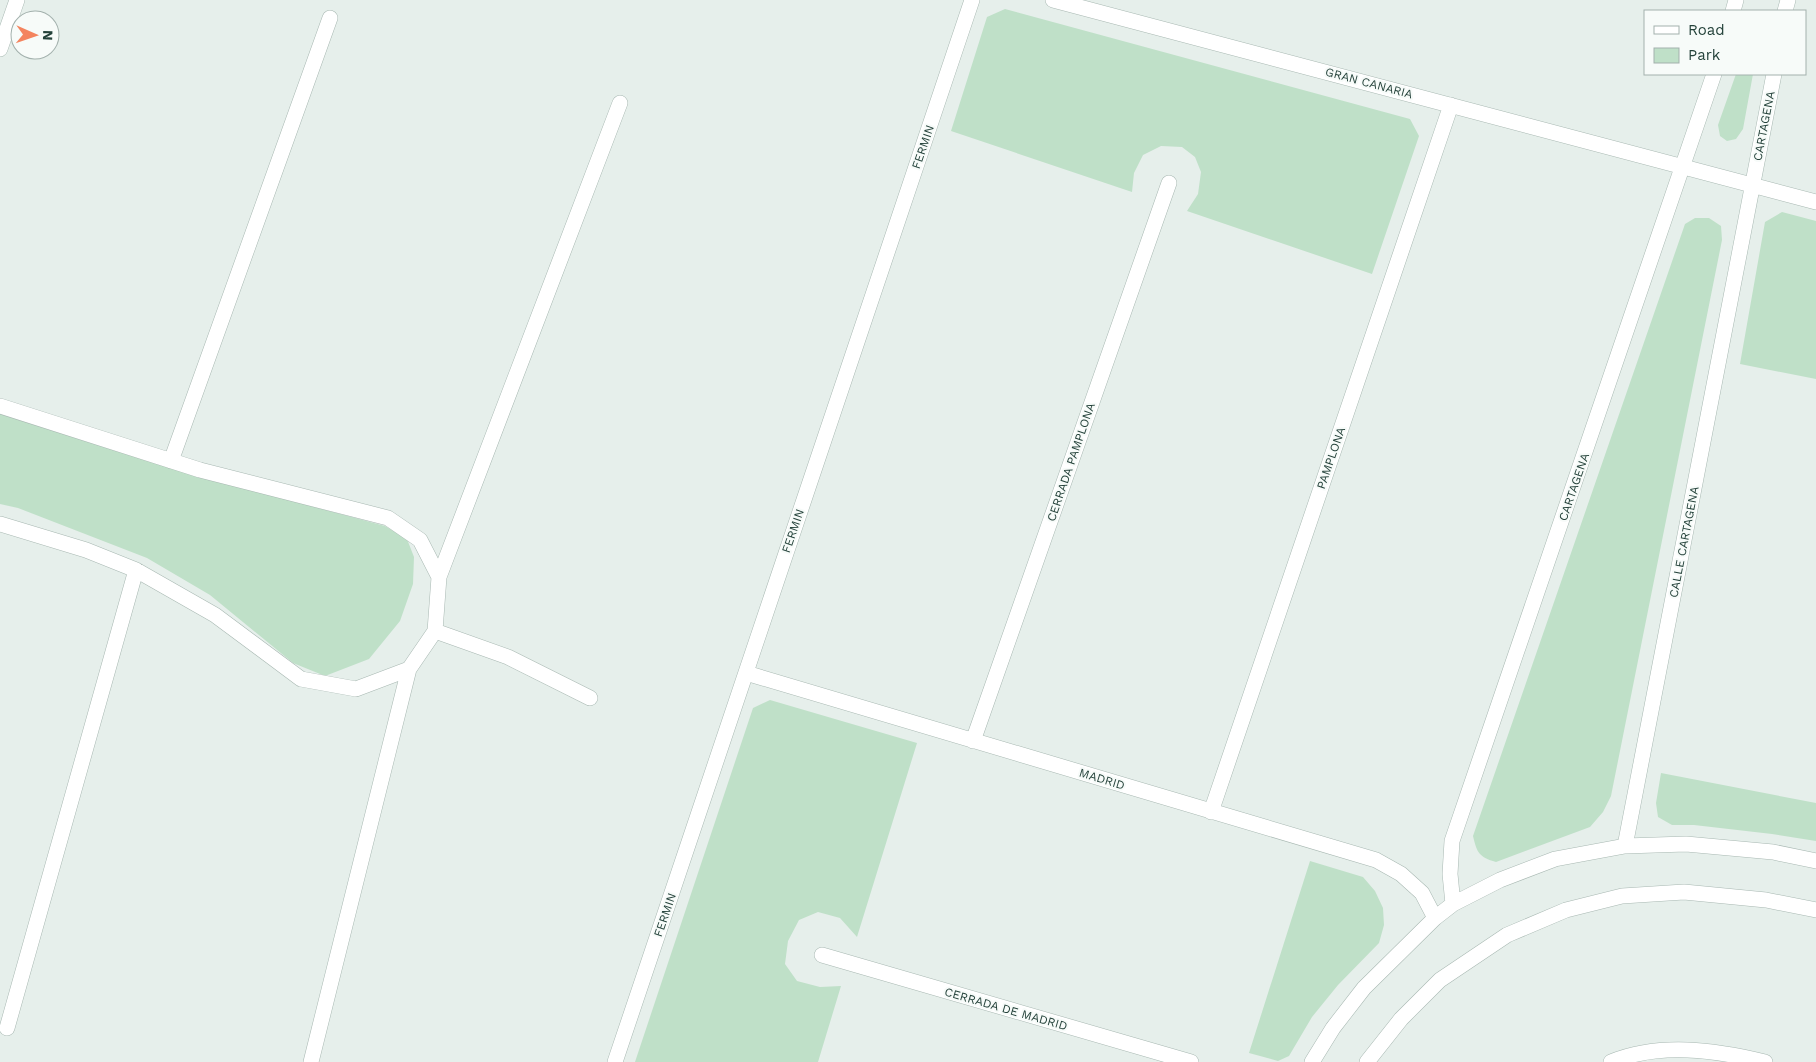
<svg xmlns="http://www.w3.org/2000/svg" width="1816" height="1062" viewBox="0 0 1816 1062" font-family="'Work Sans',sans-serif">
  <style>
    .green { fill: #bfe0c8 }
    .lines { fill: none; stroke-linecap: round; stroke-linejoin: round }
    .minor-casing { stroke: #a8b8b2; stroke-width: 16 }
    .minor { stroke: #fff; stroke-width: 15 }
    .labels { text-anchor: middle; stroke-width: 4; stroke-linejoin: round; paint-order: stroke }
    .street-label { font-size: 12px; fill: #24423a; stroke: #f7fbf9 }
  </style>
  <rect width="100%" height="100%" fill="#e6efeb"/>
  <!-- green -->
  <path class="green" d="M 1005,9 L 1410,119 L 1419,136 L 1372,274 L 1187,211 L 1198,194 L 1201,172 L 1195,157 L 1182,147 L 1161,146 L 1143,155 L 1134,173 L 1132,192 L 951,131 L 987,17 Z
    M 1736,74 L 1753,74 L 1743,129 L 1736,139 L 1727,141 L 1720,136 L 1718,125 Z
    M 1782,212 L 1816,221 L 1816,379 L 1740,364 L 1765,222 Z
    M 1695,218 L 1709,218 L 1721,226 L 1722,240 L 1611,796 L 1603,812 L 1590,827 L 1496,862 C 1479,857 1477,853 1473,836 L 1685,224 Z
    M 0,414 L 166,467 L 385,526 L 407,539 L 414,557 L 413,584 L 400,621 L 369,659 L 325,676 L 293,663 L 210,595 L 147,558 L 18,508 L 0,504 Z
    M 770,700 L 917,743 L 857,937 L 840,918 L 818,912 L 799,920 L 788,941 L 785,964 L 797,981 L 820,987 L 841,986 L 818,1062 L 635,1062 L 753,708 Z
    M 1661,773 L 1816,803 L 1816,841 L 1772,834 L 1694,825 L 1672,825 L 1658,817 L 1656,803 Z
    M 1310,861 L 1363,877 L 1375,891 L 1383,908 L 1384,925 L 1379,943 L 1338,985 L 1312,1017 L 1289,1056 L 1278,1061 L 1249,1053 Z"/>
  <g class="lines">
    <!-- minor casing -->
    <g class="minor-casing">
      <path id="minor" d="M 1053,0 L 1816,202
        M 1733,11 L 1736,0
        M 1785,11 L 1788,0
        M 0,49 L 17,0
        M 0,406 L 200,470 L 388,518 L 420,540 L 439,577 L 435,631 L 409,669 L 356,689 L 301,679 L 215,615 L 136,570 L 86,550 L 0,524
        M 171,461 L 330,18
        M 439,577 L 620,103
        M 435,631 L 508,657 L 590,698
        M 746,673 L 1376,860 L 1401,874 L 1422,893 L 1435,918
        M 973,741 L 1169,183
        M 1211,812 L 1451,105
        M 1625,846 L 1774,74
        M 1453,904 L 1450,874 L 1452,841 L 1714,74
        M 822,955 L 1191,1062
        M 7,1028 L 136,570
        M 311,1062 L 409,669
        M 615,1062 L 972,0
        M 1312,1062 L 1333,1028 L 1364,988 L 1435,918 L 1453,904 L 1500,880 L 1555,859 L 1625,846 L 1686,844 L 1773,852 L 1816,861
        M 1367,1062 L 1401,1019 L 1440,980 L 1507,935 L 1566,910 L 1622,896 L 1684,892 L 1766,900 L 1816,910
        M 1611,1062 C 1660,1042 1715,1050 1765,1062"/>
    </g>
    <!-- minor -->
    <use href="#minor" class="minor"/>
  </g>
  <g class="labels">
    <!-- street labels -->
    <g class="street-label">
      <text transform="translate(1369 83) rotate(15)" y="4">GRAN CANARIA</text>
      <text transform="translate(1764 126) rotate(-79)" y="4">CARTAGENA</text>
      <text transform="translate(923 147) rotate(-71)" y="4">FERMIN</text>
      <text transform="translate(1331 458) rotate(-71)" y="4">PAMPLONA</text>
      <text transform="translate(1071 462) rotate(-71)" y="4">CERRADA PAMPLONA</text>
      <text transform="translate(1574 487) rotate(-71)" y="4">CARTAGENA</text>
      <text transform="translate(793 531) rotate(-71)" y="4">FERMIN</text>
      <text transform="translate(1684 542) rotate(-79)" y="4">CALLE CARTAGENA</text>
      <text transform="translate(1102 779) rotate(17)" y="4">MADRID</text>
      <text transform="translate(665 915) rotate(-71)" y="4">FERMIN</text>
      <text transform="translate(1006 1009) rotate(16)" y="4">CERRADA DE MADRID</text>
    </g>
  </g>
  <!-- legend -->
  <rect x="1644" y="10" width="162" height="65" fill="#f7fbf9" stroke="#a3b1ad"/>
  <rect x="1654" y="26" width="25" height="8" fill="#ffffff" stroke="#a3b1ad"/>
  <text x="1688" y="35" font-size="15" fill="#24423a">Road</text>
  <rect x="1654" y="48" width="25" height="15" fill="#bfe0c8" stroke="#a3b1ad"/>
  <text x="1688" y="60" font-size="15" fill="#24423a">Park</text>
  <!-- north arrow -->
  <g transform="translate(35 35) rotate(92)"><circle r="24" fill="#f7fbf9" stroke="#a3b1ad"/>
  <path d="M0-4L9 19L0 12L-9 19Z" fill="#f4845f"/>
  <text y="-8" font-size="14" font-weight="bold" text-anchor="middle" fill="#24423a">N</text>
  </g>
</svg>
